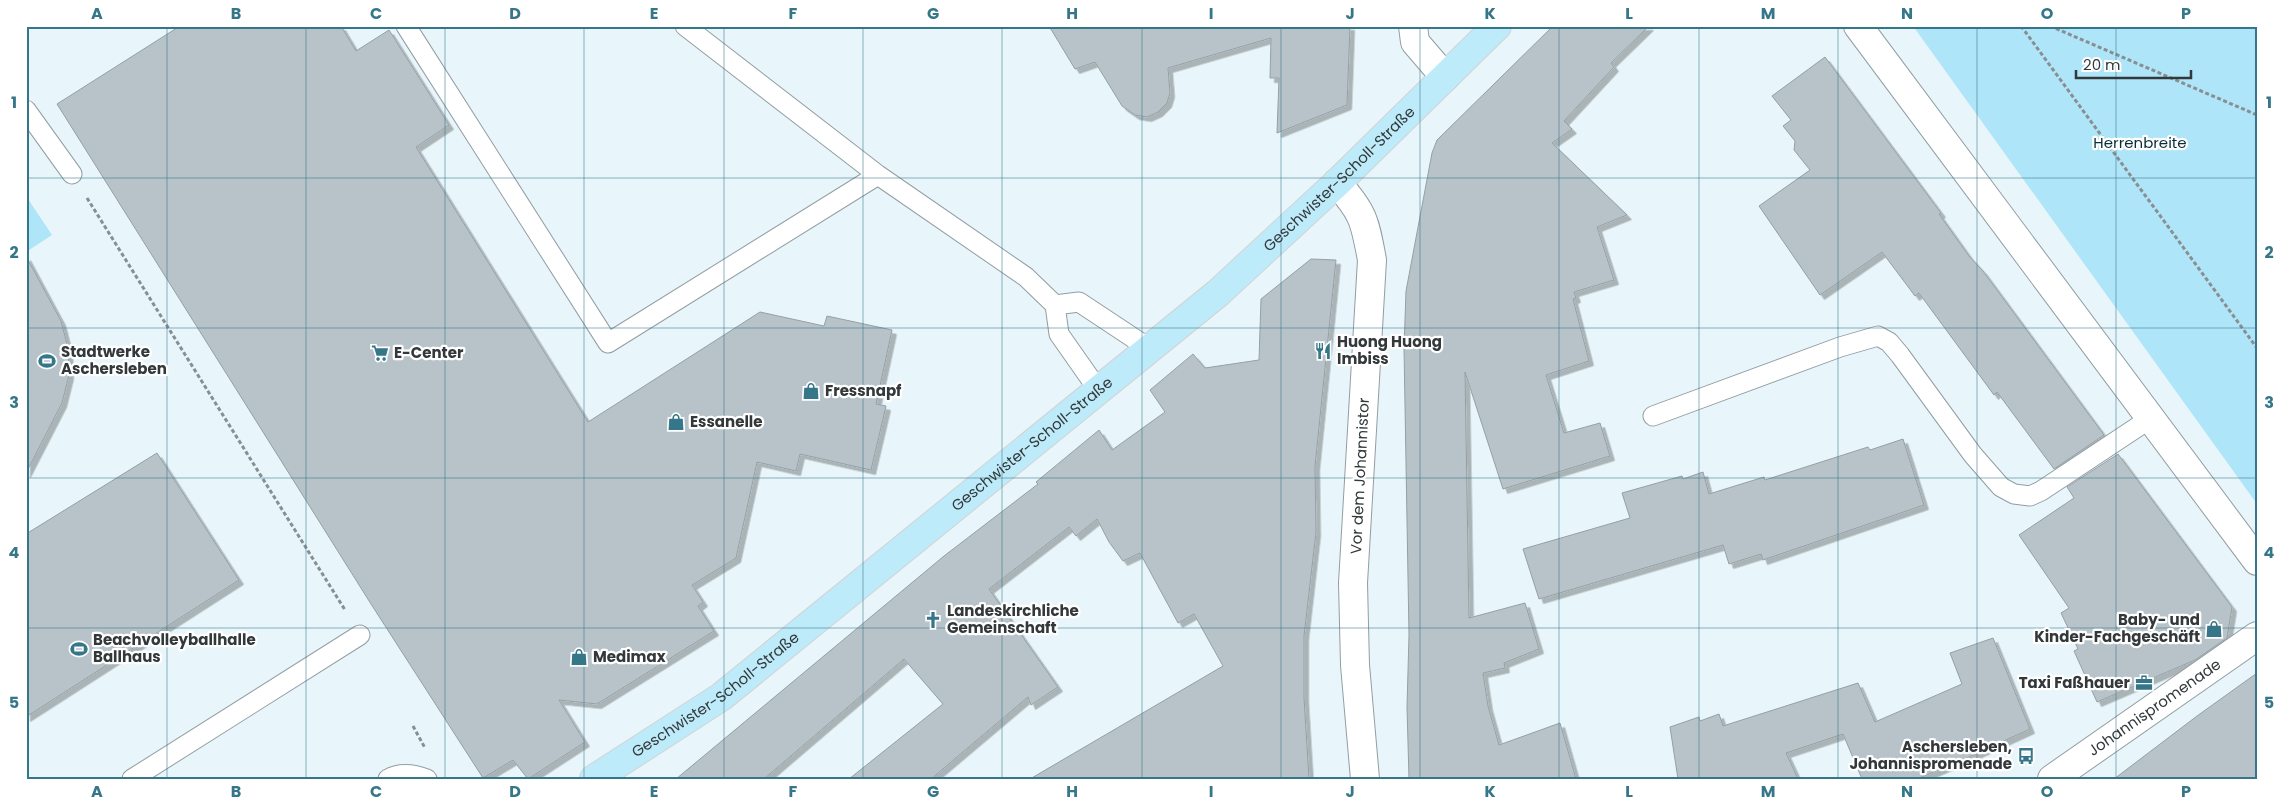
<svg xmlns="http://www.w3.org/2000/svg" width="2283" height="805" viewBox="0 0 2283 805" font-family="Poppins,sans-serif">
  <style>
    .green { fill: #afe5f8 }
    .building { fill: #b7c3c8; stroke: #94a0a5; filter: url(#shadow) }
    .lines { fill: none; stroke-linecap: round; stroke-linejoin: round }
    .lane-casing { stroke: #929ea3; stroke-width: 21 }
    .street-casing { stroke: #929ea3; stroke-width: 30 }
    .secondary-casing { stroke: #929ea3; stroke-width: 30 }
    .primary-casing { stroke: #d2d3d4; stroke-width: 30 }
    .path { stroke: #878f93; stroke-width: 3; stroke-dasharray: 4 2.5; stroke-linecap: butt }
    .lane { stroke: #fff; stroke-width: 19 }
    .street { stroke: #fff; stroke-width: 28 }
    .secondary { stroke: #fff; stroke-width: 28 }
    .primary { stroke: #beebfa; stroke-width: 28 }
    .grid { fill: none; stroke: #357689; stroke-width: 1; stroke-opacity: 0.55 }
    .labels { text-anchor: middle; stroke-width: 4.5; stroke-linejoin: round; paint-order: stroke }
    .park-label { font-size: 15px; fill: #082e39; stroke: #fff }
    .street-label { font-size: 15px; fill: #33383a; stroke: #fff }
    .poi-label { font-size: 15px; font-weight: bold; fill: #33383a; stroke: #fff; text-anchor: start }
    .neatline { fill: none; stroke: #357689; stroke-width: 2 }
    .grid-label { font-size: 16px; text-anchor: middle; font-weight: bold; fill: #357689 }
  </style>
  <defs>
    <filter id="shadow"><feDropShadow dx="4.5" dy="4.5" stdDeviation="0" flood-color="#0004"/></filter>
  </defs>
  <rect width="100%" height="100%" fill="#e8f5fa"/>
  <!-- green -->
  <path class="green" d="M 1913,26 L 2257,26 L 2257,504 Z
    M 26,196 L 52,235 L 26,252 Z"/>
  <!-- building -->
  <path class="building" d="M 180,26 L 341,26 L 356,51 L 389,30 L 449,125 L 416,147 L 588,422 L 760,312 L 824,326 L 827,316 L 892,330 L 876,404 L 886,406 L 871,470 L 800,454 L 796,471 L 757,462 L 736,558 L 692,585 L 703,602 L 698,606 L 714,631 L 597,704 L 559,700 L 585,742 L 528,779 L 513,760 L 483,778 L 371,604 L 57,104 Z
    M 1049,26 L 1350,26 L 1347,105 L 1277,133 L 1279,78 L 1270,78 L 1271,38 L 1168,68 L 1170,93 L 1167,103 L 1158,112 L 1147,117 L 1135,115 L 1122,106 L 1095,62 L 1075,69 Z
    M 1553,26 L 1649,26 L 1611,63 L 1614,67 L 1564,121 L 1572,129 L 1552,143 L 1627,215 L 1597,227 L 1614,280 L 1574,292 L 1576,298 L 1573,299 L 1589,361 L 1546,375 L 1564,433 L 1600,423 L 1610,456 L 1503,489 L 1465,372 L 1469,618 L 1525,603 L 1539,649 L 1504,663 L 1505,668 L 1483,673 L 1488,706 L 1499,745 L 1560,723 L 1576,779 L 1409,779 L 1407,707 L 1409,635 L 1404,348 L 1406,291 L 1432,153 L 1437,140 Z
    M 1825,57 L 1941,213 L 1939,214 L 1969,256 L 1983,271 L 2104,435 L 2054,469 L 1997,392 L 1994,395 L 1919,293 L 1915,296 L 1882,252 L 1820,295 L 1759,206 L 1810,170 L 1794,150 L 1795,141 L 1783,126 L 1791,120 L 1772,96 Z
    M 26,256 L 61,321 L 68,348 L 69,375 L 62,403 L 26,473 Z
    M 1311,259 L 1336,260 L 1315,466 L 1316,532 L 1304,636 L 1304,698 L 1309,779 L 1030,779 L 1223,666 L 1194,614 L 1178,623 L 1140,553 L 1123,561 L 1109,542 L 1097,519 L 1076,536 L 1069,527 L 989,589 L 1058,687 L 1031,705 L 1028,697 L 931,779 L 849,779 L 943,704 L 904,659 L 764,779 L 676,779 L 944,556 L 1038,484 L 1036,482 L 1099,430 L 1112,450 L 1165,412 L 1150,390 L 1193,354 L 1205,368 L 1259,360 L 1261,299 Z
    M 1903,439 L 1924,505 L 1763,560 L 1761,554 L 1729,564 L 1723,545 L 1539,599 L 1523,549 L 1630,518 L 1622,493 L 1682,476 L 1683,479 L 1703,472 L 1709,494 L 1764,477 L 1765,480 L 1868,447 L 1870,450 Z
    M 157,453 L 239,580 L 26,717 L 26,534 Z
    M 2118,454 L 2232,607 L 2227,638 L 2195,660 L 2097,702 L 2074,651 L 2078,649 L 2061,613 L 2069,608 L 2019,535 L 2074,498 L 2067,487 Z
    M 1993,638 L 2030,729 L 1969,757 L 1917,779 L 1862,779 L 1843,734 L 1786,753 L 1798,779 L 1678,779 L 1670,727 L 1699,717 L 1700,721 L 1719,714 L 1723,726 L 1858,683 L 1875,722 L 1962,684 L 1950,653 Z
    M 2257,673 L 2257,779 L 2114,779 L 2197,716 Z"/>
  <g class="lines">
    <!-- lane casing -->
    <g class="lane-casing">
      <path id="lane" d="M 406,26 L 608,343 L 878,175
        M 685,26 L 878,175 L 1026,277 L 1055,305 L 1059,334 L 1099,391
        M 26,110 L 72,174
        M 1055,305 L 1079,302 L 1150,349
        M 1653,416 L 1840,347 L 1878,336 L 1889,342 L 1900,355 L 1973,455 L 2001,487 L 2014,494 L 2030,496 L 2041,491 L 2151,418
        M 132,779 L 360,635
        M 388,779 C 400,772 414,774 427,779"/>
    </g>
    <!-- street casing -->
    <g class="street-casing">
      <g id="street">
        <path d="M 1858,26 L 2257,561"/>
        <path d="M 1337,183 C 1364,213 1365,222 1372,260 L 1353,583 L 1355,665 L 1365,779"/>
        <path id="s1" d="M 2052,779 L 2257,636"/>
      </g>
    </g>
    <!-- secondary casing -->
    <g class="secondary-casing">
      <path id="secondary" d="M 1413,26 L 1415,42 L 1445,77"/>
    </g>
    <!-- primary casing -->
    <g class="primary-casing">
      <g id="primary">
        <path id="s2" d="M 594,779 L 721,697 L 1218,293 L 1337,183 L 1497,26"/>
      </g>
    </g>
    <!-- path -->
    <path class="path" d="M 2021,26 L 2257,348
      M 2050,26 L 2257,115
      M 87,198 L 345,610
      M 413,726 L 425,748"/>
    <!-- lane -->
    <use href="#lane" class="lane"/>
    <!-- street -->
    <use href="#street" class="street"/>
    <!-- secondary -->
    <use href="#secondary" class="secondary"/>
    <!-- primary -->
    <use href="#primary" class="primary"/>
  </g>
  <!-- grid -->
  <path class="grid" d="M 167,26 L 167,779M 306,26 L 306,779M 445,26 L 445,779M 584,26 L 584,779M 724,26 L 724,779M 863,26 L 863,779M 1002,26 L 1002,779M 1142,26 L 1142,779M 1281,26 L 1281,779M 1420,26 L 1420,779M 1559,26 L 1559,779M 1699,26 L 1699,779M 1838,26 L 1838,779M 1977,26 L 1977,779M 2116,26 L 2116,779M 26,178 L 2257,178M 26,328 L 2257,328M 26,478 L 2257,478M 26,628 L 2257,628"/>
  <!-- icons -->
  <defs>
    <g id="restaurant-bare" transform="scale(1.35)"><path d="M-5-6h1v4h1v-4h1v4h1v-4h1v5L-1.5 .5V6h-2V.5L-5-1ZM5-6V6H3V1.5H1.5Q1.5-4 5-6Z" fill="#357689" stroke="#fff" stroke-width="2.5" paint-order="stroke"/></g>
    <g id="supermarket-bare" transform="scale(1.35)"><path d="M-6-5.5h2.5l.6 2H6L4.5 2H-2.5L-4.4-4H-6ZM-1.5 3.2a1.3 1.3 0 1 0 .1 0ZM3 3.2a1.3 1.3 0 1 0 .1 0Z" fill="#357689" stroke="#fff" stroke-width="2.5" paint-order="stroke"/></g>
    <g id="stadium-bare" transform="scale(1.35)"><path d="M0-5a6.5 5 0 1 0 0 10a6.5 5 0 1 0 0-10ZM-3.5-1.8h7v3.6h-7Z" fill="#357689" stroke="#fff" stroke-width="2.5" paint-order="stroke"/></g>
    <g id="shop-bare" transform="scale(1.35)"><path d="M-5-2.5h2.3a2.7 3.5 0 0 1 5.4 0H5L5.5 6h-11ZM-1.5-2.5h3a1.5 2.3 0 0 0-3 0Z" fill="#357689" stroke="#fff" stroke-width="2.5" paint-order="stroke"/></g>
    <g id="church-bare" transform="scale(1.35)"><path d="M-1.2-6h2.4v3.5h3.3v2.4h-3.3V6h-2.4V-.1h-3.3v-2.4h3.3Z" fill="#357689" stroke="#fff" stroke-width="2.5" paint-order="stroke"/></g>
    <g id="office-bare" transform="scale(1.35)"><path d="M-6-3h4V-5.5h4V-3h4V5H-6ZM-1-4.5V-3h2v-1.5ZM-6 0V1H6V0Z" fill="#357689" stroke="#fff" stroke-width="2.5" paint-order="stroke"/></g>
    <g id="bus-bare" transform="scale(1.35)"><path d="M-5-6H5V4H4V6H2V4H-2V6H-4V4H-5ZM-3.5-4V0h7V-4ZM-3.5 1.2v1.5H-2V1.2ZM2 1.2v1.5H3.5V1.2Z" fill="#357689" stroke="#fff" stroke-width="2.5" paint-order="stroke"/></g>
  </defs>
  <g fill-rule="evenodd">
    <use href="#restaurant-bare" x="1323" y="351"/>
    <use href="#supermarket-bare" x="380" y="353"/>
    <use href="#stadium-bare" x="47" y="361"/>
    <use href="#shop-bare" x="811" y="391"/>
    <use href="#shop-bare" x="676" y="422"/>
    <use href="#church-bare" x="933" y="620"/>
    <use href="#shop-bare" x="2214" y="629"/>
    <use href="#stadium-bare" x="79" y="649"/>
    <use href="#shop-bare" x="579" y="657"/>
    <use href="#office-bare" x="2144" y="683"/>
    <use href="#bus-bare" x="2026" y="756"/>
  </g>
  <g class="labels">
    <!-- park labels -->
    <g class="park-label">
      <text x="2140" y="148">Herrenbreite</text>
    </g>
    <!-- street labels -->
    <g class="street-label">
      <text dy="5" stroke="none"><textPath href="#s2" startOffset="958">Geschwister-Scholl-Straße</textPath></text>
      <text dy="5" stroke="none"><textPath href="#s2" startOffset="552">Geschwister-Scholl-Straße</textPath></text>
      <text transform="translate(1360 476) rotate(-87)" y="5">Vor dem Johannistor</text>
      <text dy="5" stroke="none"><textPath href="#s2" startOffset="148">Geschwister-Scholl-Straße</textPath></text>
      <text dy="5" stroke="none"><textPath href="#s1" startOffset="125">Johannispromenade</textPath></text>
    </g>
    <!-- poi labels -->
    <g class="poi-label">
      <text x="1337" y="347">Huong Huong<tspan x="1337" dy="17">Imbiss</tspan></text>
      <text x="61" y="357">Stadtwerke<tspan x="61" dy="17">Aschersleben</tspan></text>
      <text x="394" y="358">E-Center</text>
      <text x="825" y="396">Fressnapf</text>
      <text x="690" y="427">Essanelle</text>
      <text x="947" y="616">Landeskirchliche<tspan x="947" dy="17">Gemeinschaft</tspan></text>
      <text x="2200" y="625" text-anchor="end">Baby- und<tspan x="2200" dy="17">Kinder-Fachgeschäft</tspan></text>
      <text x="93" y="645">Beachvolleyballhalle<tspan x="93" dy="17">Ballhaus</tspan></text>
      <text x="593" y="662">Medimax</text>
      <text x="2130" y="688" text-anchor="end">Taxi Faßhauer</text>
      <text x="2012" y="752" text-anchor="end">Aschersleben,<tspan x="2012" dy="17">Johannispromenade</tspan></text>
    </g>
  </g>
  <!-- border -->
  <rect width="2283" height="805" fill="none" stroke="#ffffff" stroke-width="55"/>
  <!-- scale -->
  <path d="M2076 70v8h115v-8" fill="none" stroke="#33383a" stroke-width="2.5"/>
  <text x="2083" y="70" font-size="15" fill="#33383a" stroke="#ffffff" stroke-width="4" paint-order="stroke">20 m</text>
  <rect x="28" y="28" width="2228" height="750" class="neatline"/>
  <g class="grid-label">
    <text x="97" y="19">A</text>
    <text x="236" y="19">B</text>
    <text x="376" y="19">C</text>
    <text x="515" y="19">D</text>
    <text x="654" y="19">E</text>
    <text x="793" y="19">F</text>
    <text x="933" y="19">G</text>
    <text x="1072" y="19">H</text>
    <text x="1211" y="19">I</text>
    <text x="1350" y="19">J</text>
    <text x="1490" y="19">K</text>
    <text x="1629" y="19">L</text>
    <text x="1768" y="19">M</text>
    <text x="1907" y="19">N</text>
    <text x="2047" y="19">O</text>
    <text x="2186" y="19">P</text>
    <text x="14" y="108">1</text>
    <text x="2269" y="108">1</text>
    <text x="14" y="258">2</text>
    <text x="2269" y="258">2</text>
    <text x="14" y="408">3</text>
    <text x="2269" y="408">3</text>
    <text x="14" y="558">4</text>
    <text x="2269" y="558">4</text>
    <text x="14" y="708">5</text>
    <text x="2269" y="708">5</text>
    <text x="97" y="797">A</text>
    <text x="236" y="797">B</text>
    <text x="376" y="797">C</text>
    <text x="515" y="797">D</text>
    <text x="654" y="797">E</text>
    <text x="793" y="797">F</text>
    <text x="933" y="797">G</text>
    <text x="1072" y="797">H</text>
    <text x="1211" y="797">I</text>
    <text x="1350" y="797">J</text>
    <text x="1490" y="797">K</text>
    <text x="1629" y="797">L</text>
    <text x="1768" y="797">M</text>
    <text x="1907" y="797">N</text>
    <text x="2047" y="797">O</text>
    <text x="2186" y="797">P</text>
  </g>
</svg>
